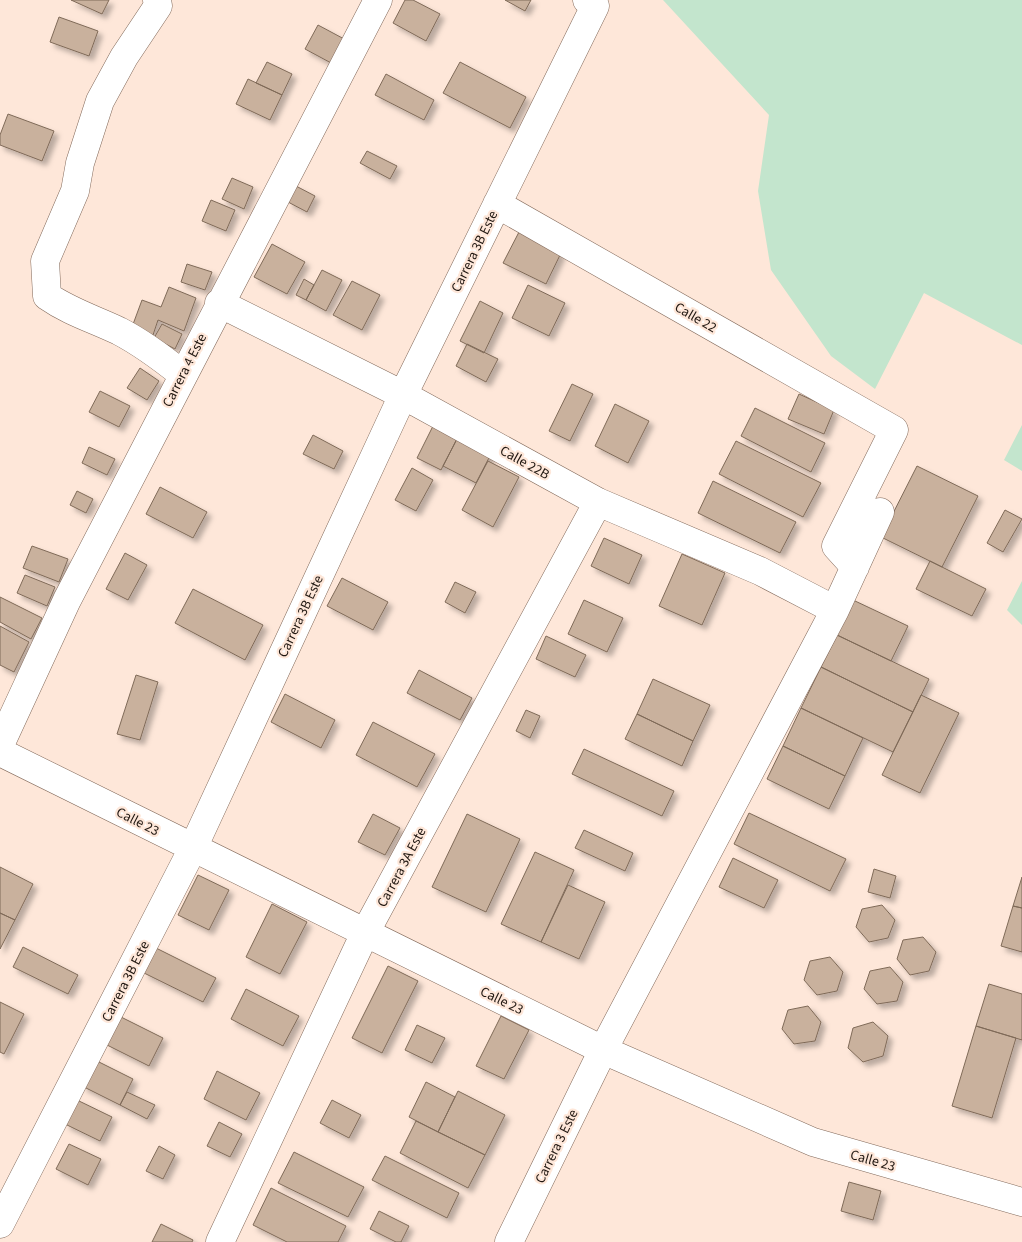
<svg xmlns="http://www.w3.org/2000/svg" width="1022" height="1242" viewBox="0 0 1022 1242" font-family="'Source Sans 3',sans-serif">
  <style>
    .green { fill: #c3e5cd }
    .building { fill: #c9b19d; stroke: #7f6a58; filter: url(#shadow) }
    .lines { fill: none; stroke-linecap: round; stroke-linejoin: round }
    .street-casing { stroke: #836a5b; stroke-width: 29 }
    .street { stroke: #fff; stroke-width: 28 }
    .labels { text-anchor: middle; stroke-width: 4.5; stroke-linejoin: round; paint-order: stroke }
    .street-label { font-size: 14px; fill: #201711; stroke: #fee7d9 }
  </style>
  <defs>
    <filter id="shadow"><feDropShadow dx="4.5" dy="4.5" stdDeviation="2.5" flood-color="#0004"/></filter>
  </defs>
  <rect width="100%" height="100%" fill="#fee7d9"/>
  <!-- green -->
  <path class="green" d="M 663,0 L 1022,0 L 1022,345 L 924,293 L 875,389 L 831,356 L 771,270 L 758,191 L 769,115 Z
    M 1022,425 L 1022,471 L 1004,460 Z
    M 1022,581 L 1022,625 L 1007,610 Z"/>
  <!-- building -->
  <path class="building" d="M 71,0 L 109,0 L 102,14 Z
    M 405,0 L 413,0 L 440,14 L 426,41 L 393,23 Z
    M 505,0 L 531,0 L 525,11 Z
    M 59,17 L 98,31 L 89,56 L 50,42 Z
    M 318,25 L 346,40 L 333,64 L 305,49 Z
    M 267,62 L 292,74 L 282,95 L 256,83 Z
    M 460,62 L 526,97 L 510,128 L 443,93 Z
    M 386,74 L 434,100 L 424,120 L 375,95 Z
    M 248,79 L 282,95 L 270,120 L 236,104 Z
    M 8,114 L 54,131 L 42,161 L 0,145 L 0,135 Z
    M 367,151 L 397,166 L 390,179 L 360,163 Z
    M 232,178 L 253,187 L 244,209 L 222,199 Z
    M 296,186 L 315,196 L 307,212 L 288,202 Z
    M 211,200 L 235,210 L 226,231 L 202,221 Z
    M 519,232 L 561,253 L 546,284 L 503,263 Z
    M 272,244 L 305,262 L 287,294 L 254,277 Z
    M 187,264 L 212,272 L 205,290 L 181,282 Z
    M 322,270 L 342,280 L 326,311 L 306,300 Z
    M 304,279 L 314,285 L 306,300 L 296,295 Z
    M 352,281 L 380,295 L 362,330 L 333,315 Z
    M 528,285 L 565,303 L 549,336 L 512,318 Z
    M 169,287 L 196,298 L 184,331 L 158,320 L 153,335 L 132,327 L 142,300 L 161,307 Z
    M 480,301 L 503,313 L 484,353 L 460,341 Z
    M 162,324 L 182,334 L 175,349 L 154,338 Z
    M 467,344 L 498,359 L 486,382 L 456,366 Z
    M 140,368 L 159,381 L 147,400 L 127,388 Z
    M 572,384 L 593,394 L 570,441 L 549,431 Z
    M 100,391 L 130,406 L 119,427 L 89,412 Z
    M 799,394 L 834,410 L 824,434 L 788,419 Z
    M 615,404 L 649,421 L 628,463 L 595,446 Z
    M 755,408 L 825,443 L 811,472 L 741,436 Z
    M 435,422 L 459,435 L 441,470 L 417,458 Z
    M 313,435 L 343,451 L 334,469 L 303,454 Z
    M 459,435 L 492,452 L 476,483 L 443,466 Z
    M 736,441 L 821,483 L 803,517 L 719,474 Z
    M 89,447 L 115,459 L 107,475 L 82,463 Z
    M 488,461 L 519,477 L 493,527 L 462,510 Z
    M 917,466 L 978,496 L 942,567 L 881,537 Z
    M 412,468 L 433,480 L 416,511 L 395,500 Z
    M 713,481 L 796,522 L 780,553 L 698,513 Z
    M 160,487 L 207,512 L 193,538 L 146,514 Z
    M 77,491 L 93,499 L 86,513 L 70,505 Z
    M 1005,510 L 1022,519 L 1003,552 L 987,543 Z
    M 604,538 L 642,555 L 629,584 L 591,566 Z
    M 32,546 L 68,559 L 59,582 L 23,568 Z
    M 125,553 L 147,565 L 128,600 L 106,589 Z
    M 682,554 L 725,573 L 702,625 L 659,606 Z
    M 930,561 L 986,589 L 972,616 L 916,589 Z
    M 25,575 L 55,587 L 47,606 L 17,593 Z
    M 342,578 L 388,602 L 373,630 L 327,606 Z
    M 455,582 L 476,592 L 465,613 L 445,602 Z
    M 193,589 L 263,625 L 245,660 L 175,623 Z
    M 0,597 L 42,618 L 31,639 L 0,622 Z
    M 584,600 L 623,618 L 607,652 L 568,634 Z
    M 853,600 L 908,626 L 891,661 L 837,635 Z
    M 0,626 L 29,642 L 14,672 L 0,665 Z
    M 837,635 L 929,679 L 913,712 L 821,667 Z
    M 546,636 L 586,655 L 575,677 L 536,659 Z
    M 821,667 L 913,712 L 893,752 L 801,708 Z
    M 419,670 L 472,698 L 460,720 L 407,693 Z
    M 136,675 L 158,682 L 140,740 L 117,734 Z
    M 653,679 L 710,705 L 693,741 L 637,714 Z
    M 285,694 L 335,720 L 321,748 L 271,722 Z
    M 921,695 L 959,713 L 920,793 L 882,775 Z
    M 801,708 L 863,738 L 845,776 L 783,746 Z
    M 526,710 L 540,716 L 530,738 L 516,731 Z
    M 637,714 L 693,741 L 682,766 L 625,739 Z
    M 373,722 L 435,754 L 417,787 L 356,755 Z
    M 783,746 L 845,776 L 829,809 L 767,779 Z
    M 584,749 L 674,791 L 662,816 L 572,774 Z
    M 749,813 L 846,859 L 830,891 L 734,844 Z
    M 373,814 L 400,828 L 385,855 L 358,842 Z
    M 467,814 L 520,839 L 486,912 L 432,887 Z
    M 584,830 L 633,853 L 625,871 L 575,848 Z
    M 535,852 L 574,870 L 541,942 L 501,924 Z
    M 733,858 L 778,880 L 764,908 L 719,887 Z
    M 0,867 L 33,884 L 15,920 L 0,913 Z
    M 874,869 L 896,876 L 890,898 L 868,892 Z
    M 198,875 L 229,890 L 209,930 L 178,915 Z
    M 1022,877 L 1022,908 L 1013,906 Z
    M 568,885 L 605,902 L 579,959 L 541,942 Z
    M 272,904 L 307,922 L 280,974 L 246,957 Z
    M 882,905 L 895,920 L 888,938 L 869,942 L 856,927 L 862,909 Z
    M 1013,906 L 1022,908 L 1022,952 L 1001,946 Z
    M 0,913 L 15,920 L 0,949 Z
    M 923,937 L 936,952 L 929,971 L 910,975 L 897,959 L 903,940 Z
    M 23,947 L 78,975 L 68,994 L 13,967 Z
    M 156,948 L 216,978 L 203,1002 L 144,973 Z
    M 830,957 L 843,972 L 837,991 L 817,995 L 804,980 L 810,961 Z
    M 388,966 L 418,981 L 382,1053 L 352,1038 Z
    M 890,967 L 903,982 L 897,1001 L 877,1004 L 864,989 L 870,971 Z
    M 989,984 L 1022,994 L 1022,1040 L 976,1026 Z
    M 246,989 L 299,1016 L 283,1046 L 231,1019 Z
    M 0,1002 L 24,1014 L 4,1054 L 0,1052 Z
    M 808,1006 L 821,1022 L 815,1041 L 794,1044 L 782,1029 L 788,1010 Z
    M 501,1016 L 529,1030 L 504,1079 L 476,1066 Z
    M 121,1017 L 163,1038 L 149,1066 L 107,1045 Z
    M 873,1022 L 888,1036 L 883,1056 L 863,1062 L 848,1048 L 853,1028 Z
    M 417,1025 L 445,1038 L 432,1063 L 405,1050 Z
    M 976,1026 L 1016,1038 L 992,1118 L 952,1106 Z
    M 95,1060 L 133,1079 L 120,1105 L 82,1086 Z
    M 217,1071 L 260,1093 L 246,1120 L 204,1099 Z
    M 426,1082 L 455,1097 L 438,1132 L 409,1117 Z
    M 458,1091 L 505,1115 L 485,1155 L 438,1132 Z
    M 127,1092 L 155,1105 L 147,1119 L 120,1105 Z
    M 77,1100 L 112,1117 L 100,1141 L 65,1124 Z
    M 332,1100 L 361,1115 L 349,1138 L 320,1123 Z
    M 416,1121 L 485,1155 L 468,1188 L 400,1153 Z
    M 219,1122 L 242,1134 L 230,1157 L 207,1146 Z
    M 69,1144 L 101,1159 L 88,1185 L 56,1169 Z
    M 159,1146 L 175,1155 L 163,1179 L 146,1171 Z
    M 294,1152 L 364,1187 L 348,1217 L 278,1183 Z
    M 385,1156 L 459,1193 L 447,1218 L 372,1180 Z
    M 849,1182 L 881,1191 L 873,1220 L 841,1211 Z
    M 271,1188 L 346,1226 L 338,1242 L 287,1242 L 253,1225 Z
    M 379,1211 L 409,1226 L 401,1242 L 396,1242 L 370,1229 Z
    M 161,1224 L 193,1240 L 192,1242 L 152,1242 Z"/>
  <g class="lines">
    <!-- street casing -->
    <g class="street-casing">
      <path id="street" d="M 157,0 L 158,6 L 124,57 L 100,101 L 80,163 L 75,191 L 45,261 L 47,296 C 70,312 94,319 119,331 C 142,343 162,358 182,374
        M 497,204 L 894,430 L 836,546 L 855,567
        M 219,303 L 403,395 L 598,502 L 760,571 L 835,610
        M 0,745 L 67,600 L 378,0
        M 0,752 L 603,1050 L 813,1142 L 1022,1202
        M 0,1224 L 193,848 L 403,395 L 595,6 L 587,0
        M 220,1242 L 365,933 L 598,502
        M 509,1242 L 603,1050 L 835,610 L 880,512"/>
    </g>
    <!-- street -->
    <use href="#street" class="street"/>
  </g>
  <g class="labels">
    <!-- street labels -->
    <g class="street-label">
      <text transform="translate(474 251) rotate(-64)" y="5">Carrera 3B Este</text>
      <text transform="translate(696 317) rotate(30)" y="5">Calle 22</text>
      <text transform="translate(184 370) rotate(-63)" y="5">Carrera 4 Este</text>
      <text transform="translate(525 462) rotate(29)" y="5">Calle 22B</text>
      <text transform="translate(300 616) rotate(-65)" y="5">Carrera 3B Este</text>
      <text transform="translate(138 821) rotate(27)" y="5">Calle 23</text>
      <text transform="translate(401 867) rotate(-62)" y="5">Carrera 3A Este</text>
      <text transform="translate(125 981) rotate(-63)" y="5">Carrera 3B Este</text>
      <text transform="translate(502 1000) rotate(26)" y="5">Calle 23</text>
      <text transform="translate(556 1146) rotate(-64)" y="5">Carrera 3 Este</text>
      <text transform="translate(873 1160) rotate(16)" y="5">Calle 23</text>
    </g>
  </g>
</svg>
